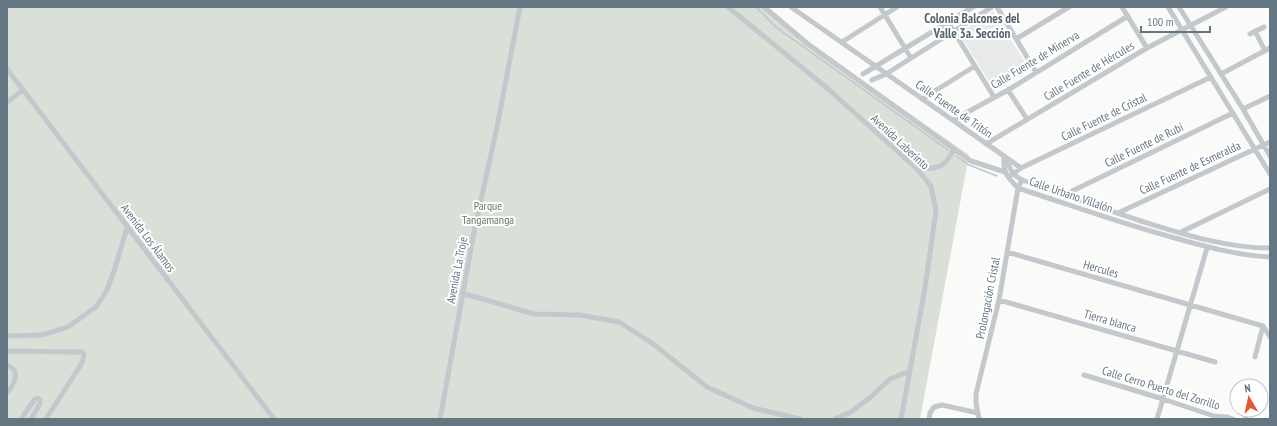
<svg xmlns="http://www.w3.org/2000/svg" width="1277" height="426" viewBox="0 0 1277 426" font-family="'PT Sans Narrow',sans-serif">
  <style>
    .built { fill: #e8e9e9 }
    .green { fill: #dadfd7 }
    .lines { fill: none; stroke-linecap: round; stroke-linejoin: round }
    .stream { stroke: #bbc7cb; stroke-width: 1.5 }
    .minor { stroke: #c3c8cc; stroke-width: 5 }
    .labels { text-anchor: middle; stroke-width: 4; stroke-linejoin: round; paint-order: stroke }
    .street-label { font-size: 12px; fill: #657683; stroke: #fff }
    .park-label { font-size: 12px; fill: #687a64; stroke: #fff }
    .neighbourhood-label { font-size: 13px; font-weight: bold; fill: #57646e; stroke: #fff }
  </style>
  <rect width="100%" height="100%" fill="#fafaf8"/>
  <!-- built -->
  <path class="built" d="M 993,11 L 1029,69 L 995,91 L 959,33 Z"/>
  <!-- green -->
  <path class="green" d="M 7,7 L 768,7 L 787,25 L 837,63 L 969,155 L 920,419 L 7,419 Z"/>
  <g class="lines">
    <!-- stream -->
    <path class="stream" d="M 756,7 L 777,28 L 948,150
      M 956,156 L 969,165 L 997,176"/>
    <!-- minor -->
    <path class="minor" d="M 728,7 L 827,88 L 917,169 L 931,186 L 936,211 L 925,288 L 901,419
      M 764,7 L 808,44 L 971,161 L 1005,172
      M 791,7 L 1021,168
      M 880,7 L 911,58
      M 997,7 L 1036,72
      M 1122,7 L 1147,48
      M 1168,7 L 1270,174
      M 1179,7 L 1243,109 L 1270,156
      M 948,22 L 994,97
      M 1255,31 L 1265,51
      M 1250,34 L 1264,27
      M 1016,39 L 1069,7
      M 842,42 L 897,7
      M 7,69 L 274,419
      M 863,74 L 973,7
      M 1221,74 L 1270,48
      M 872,80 L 886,74 L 992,7
      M 1008,90 L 1027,119
      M 922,99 L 975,66
      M 7,102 L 23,90
      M 1243,109 L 1270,96
      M 953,120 L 1008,90 L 1128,16
      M 986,144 L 1147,48 L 1226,7
      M 1004,157 C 1003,173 1007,177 1018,188 C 1070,205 1122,224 1175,238 C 1207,247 1236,255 1270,257
      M 1005,158 L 1013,174 L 1022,180 C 1062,194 1101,208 1141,221 C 1183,234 1226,248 1270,248
      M 917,169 C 938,168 944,169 954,149
      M 1011,175 L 1021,168 L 1211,77
      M 1064,195 L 1233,113
      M 1118,213 L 1270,142
      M 1179,233 L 1270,189
      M 1007,252 L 1263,326
      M 462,293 L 534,314 L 580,315 L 619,322 L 652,343 L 707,387 L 753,408 L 800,419
      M 999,300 L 1215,362
      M 1263,326 L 1270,337
      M 7,336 L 41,335 L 52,332 L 68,327 L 96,307 L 107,290 L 114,271 L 127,228
      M 7,351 L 75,352 L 82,352 L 84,354 L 82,363 L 46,419
      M 1255,357 L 1263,326
      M 7,365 C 22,371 14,384 7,393
      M 1084,375 L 1163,399 L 1214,416 L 1227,417 L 1233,419
      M 1245,410 L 1246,419
      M 21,419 L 35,399 L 38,398 L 40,400 L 40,403 L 38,407 L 31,419
      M 440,419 L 474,232 L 497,127 L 520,7
      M 835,419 L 851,412 L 872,396 L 890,379 L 910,371
      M 929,419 L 930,413 L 934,407 L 942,405 L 978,413
      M 979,419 L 976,403 L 976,394 L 999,300 L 1018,188 L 1022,180
      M 1157,419 C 1174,362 1190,305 1207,248"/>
  </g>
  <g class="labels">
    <!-- street labels -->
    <g class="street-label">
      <text transform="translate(1035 60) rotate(-31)" y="4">Calle Fuente de Minerva</text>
      <text transform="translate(1089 71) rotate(-31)" y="4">Calle Fuente de Hércules</text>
      <text transform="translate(954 109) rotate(35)" y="4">Calle Fuente de Tritón</text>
      <text transform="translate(1104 117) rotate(-26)" y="4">Calle Fuente de Cristal</text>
      <text transform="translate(900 142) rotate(43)" y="4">Avenida Laberinto</text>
      <text transform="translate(1144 145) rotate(-26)" y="4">Calle Fuente de Rubí</text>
      <text transform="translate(1190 168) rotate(-25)" y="4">Calle Fuente de Esmeralda</text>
      <text transform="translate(1071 195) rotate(19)" y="4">Calle Urbano Villalón</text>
      <text transform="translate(148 238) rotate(53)" y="4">Avenida Los Álamos</text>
      <text transform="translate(1101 269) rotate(16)" y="4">Hercules</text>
      <text transform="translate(457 270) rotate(-79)" y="4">Avenida La Troje</text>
      <text transform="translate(988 298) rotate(-79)" y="4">Prolongación Cristal</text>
      <text transform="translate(1110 321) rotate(16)" y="4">Tierra blanca</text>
      <text transform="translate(1161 388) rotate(17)" y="4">Calle Cerro Puerto del Zorrillo</text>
    </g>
    <!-- park labels -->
    <g class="park-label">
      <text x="488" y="210">Parque<tspan x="488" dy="14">Tangamanga</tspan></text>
    </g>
    <!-- neighbourhood labels -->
    <g class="neighbourhood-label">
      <text x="972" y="23">Colonia Balcones del<tspan x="972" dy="15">Valle 3a. Sección</tspan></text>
    </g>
  </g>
  <!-- border -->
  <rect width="1277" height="426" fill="none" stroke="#657683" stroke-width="16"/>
  <!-- north arrow -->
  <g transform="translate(1249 398) rotate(351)"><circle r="19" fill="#ffffff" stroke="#c1c8cd"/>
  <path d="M0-3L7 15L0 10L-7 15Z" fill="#e4572e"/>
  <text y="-6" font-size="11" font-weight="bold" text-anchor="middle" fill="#657683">N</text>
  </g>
  <!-- scale -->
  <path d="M1141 26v6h69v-6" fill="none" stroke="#657683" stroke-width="2"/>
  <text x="1147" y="26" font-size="12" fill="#657683" stroke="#ffffff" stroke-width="3" paint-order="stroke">100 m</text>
</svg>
